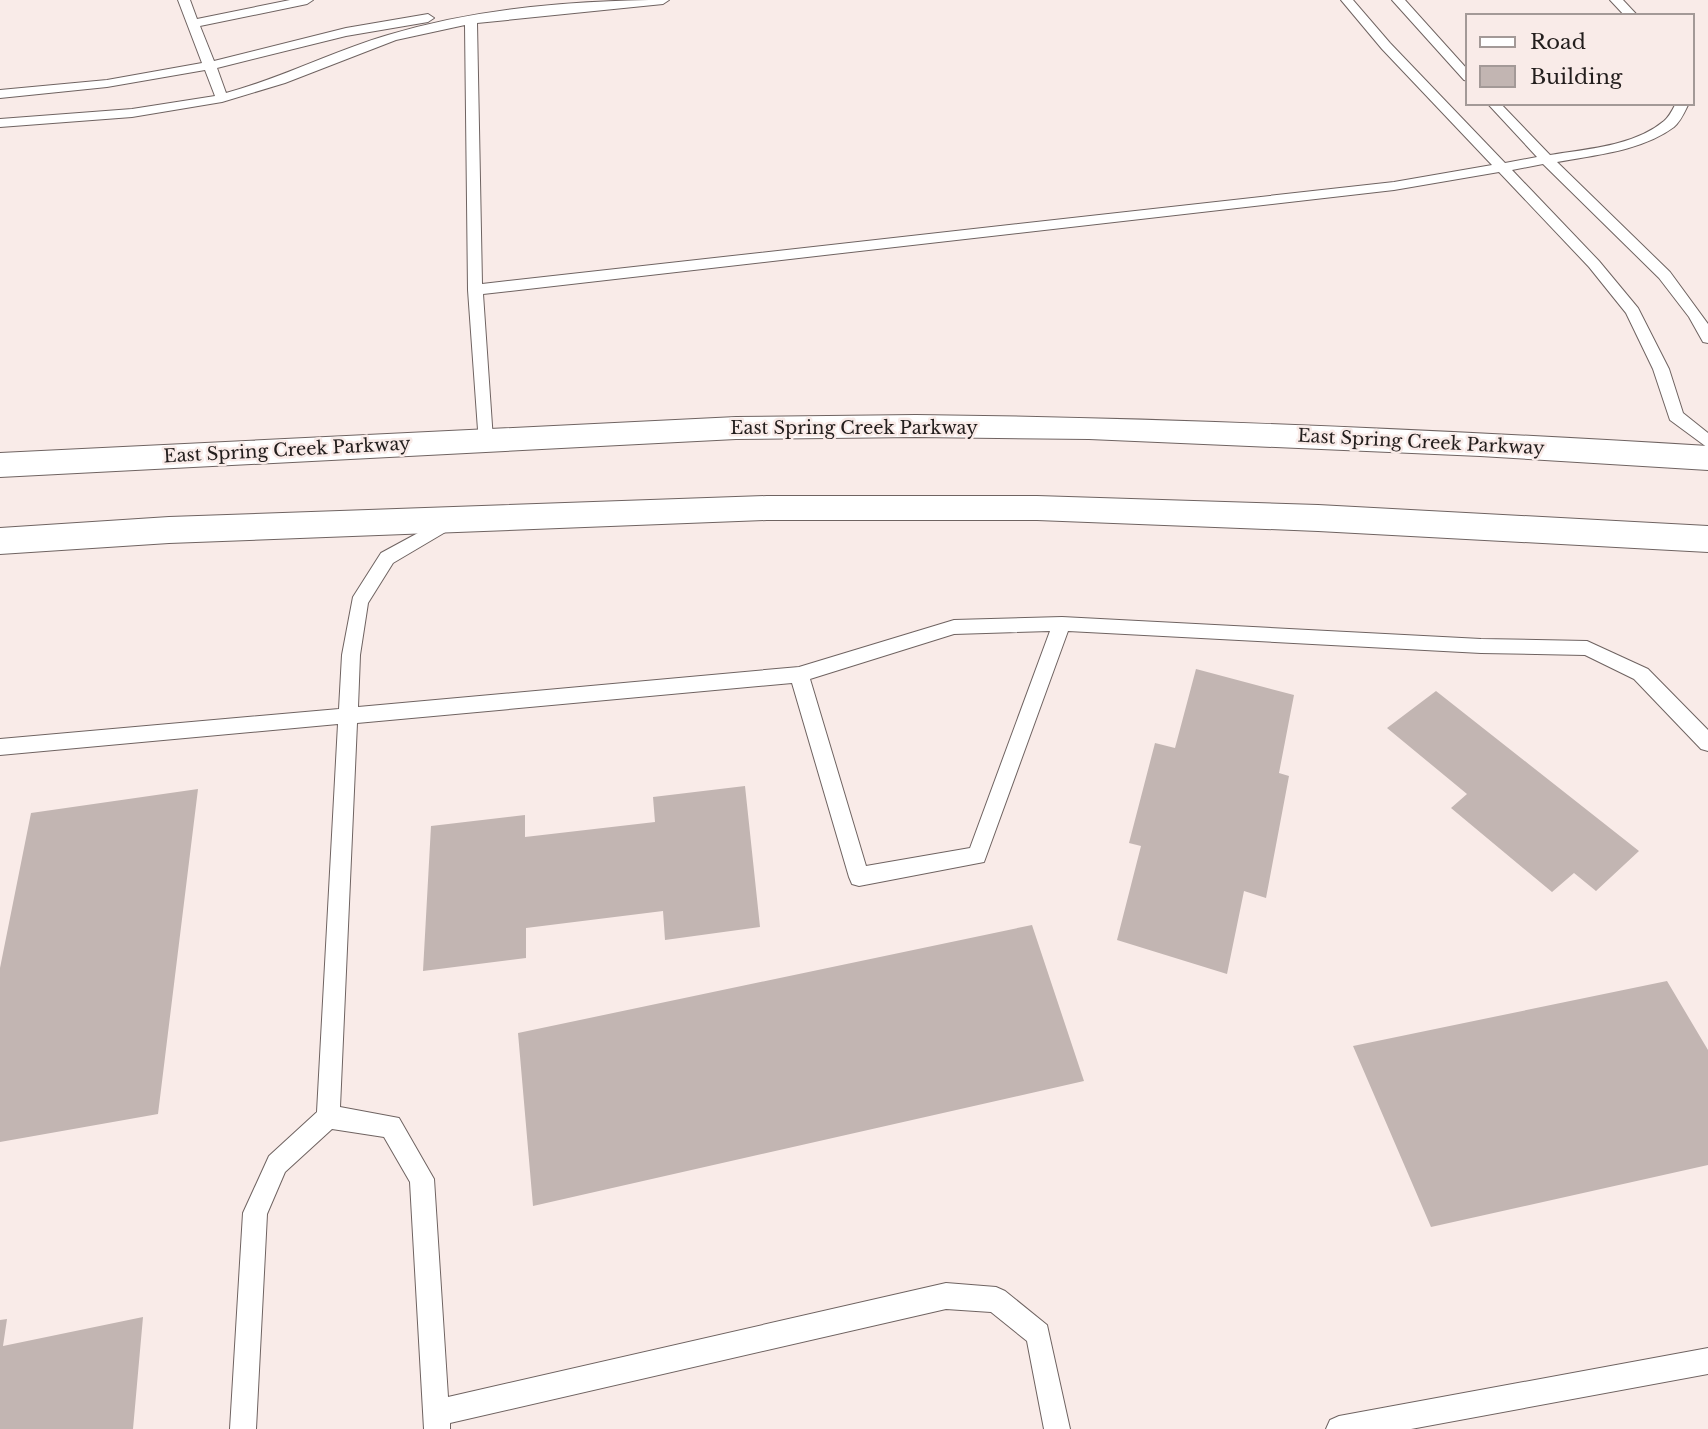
<svg xmlns="http://www.w3.org/2000/svg" width="1708" height="1429" viewBox="0 0 1708 1429" font-family="'Libre Baskerville',serif">
  <style>
    .building { fill: #c2b5b2 }
    .lines { fill: none; stroke-linecap: round; stroke-linejoin: round }
    .lane-casing { stroke: #6f6361; stroke-width: 2 }
    .secondary-casing { stroke: #6f6361; stroke-width: 2 }
    .lane { fill: #fff; fill-rule: evenodd }
    .secondary { fill: #fff; fill-rule: evenodd }
    .labels { text-anchor: middle; stroke-width: 5; stroke-linejoin: round; paint-order: stroke }
    .street-label { font-size: 18px; fill: #231e1d; stroke: #f9ebe8 }
  </style>
  <rect width="100%" height="100%" fill="#f9ebe8"/>
  <!-- building -->
  <path class="building" d="M 1196,669 L 1294,695 L 1279,773 L 1289,776 L 1266,898 L 1244,891 L 1227,974 L 1117,940 L 1141,846 L 1129,843 L 1155,743 L 1175,748 Z
    M 1436,691 L 1639,851 L 1596,891 L 1574,873 L 1552,892 L 1451,808 L 1467,794 L 1387,728 Z
    M 745,786 L 760,927 L 665,940 L 663,911 L 526,928 L 526,958 L 423,971 L 431,826 L 525,815 L 525,837 L 655,822 L 653,797 Z
    M 198,789 L 158,1114 L 0,1142 L 0,968 L 31,813 Z
    M 1032,925 L 1084,1081 L 533,1206 L 518,1033 Z
    M 1667,981 L 1708,1050 L 1708,1165 L 1431,1227 L 1353,1046 Z
    M 143,1317 L 133,1429 L 0,1429 L 0,1320 L 7,1319 L 3,1346 Z"/>
  <g class="lines">
    <!-- lane casing -->
    <g class="lane-casing">
      <path id="lane" d="M 178,0 L 190,0 L 197,19 L 290,0 L 313,0 L 307,4 L 200,26 L 214,61 L 346,28 L 428,14 L 434,18 L 428,22 L 346,36 L 217,68 L 226,93 C 282,78 333,51 388,35 C 477,8 576,0 669,0 L 663,4 L 477,23 L 482,284 L 1394,182 L 1492,165 L 1382,49 L 1341,0 L 1353,0 L 1390,43 L 1505,163 L 1537,157 L 1487,103 L 1500,103 L 1550,155 C 1587,149 1634,146 1664,121 C 1669,117 1673,109 1676,103 L 1689,103 C 1685,111 1681,121 1674,127 C 1642,151 1595,155 1557,162 L 1670,272 L 1708,324 L 1708,343 L 1703,342 L 1689,317 L 1659,278 L 1543,164 L 1512,170 L 1599,261 L 1638,308 L 1669,369 L 1683,413 L 1708,433 L 1708,448 L 1670,420 L 1653,369 L 1626,313 L 1589,267 L 1499,172 L 1394,190 L 483,294 L 493,440 L 491,444 L 479,444 L 468,290 L 465,25 L 396,40 L 285,83 L 222,102 L 132,117 L 0,127 L 0,119 L 132,109 L 215,96 L 205,70 L 107,87 L 0,98 L 0,90 L 107,80 L 202,63 Z
        M 1392,0 L 1405,0 L 1468,70 L 1468,81 L 1464,80 Z
        M 1610,0 L 1623,0 L 1638,16 L 1625,16 Z
        M 453,514 L 459,516 L 462,520 L 459,524 L 393,563 L 368,603 L 360,655 L 358,707 L 799,667 L 954,620 L 1062,617 L 1481,639 L 1587,641 L 1648,669 L 1708,730 L 1708,751 L 1701,749 L 1634,679 L 1585,655 L 1481,653 L 1068,631 L 984,862 L 859,886 L 852,884 L 849,877 L 792,683 L 357,723 L 340,1107 L 399,1118 L 434,1179 L 448,1397 L 946,1283 L 996,1287 L 1005,1291 L 1047,1325 L 1070,1429 L 1044,1429 L 1027,1341 L 991,1312 L 946,1309 L 450,1423 L 450,1429 L 424,1429 L 410,1182 L 384,1137 L 332,1129 L 285,1172 L 267,1214 L 256,1429 L 230,1429 L 243,1213 L 269,1156 L 317,1112 L 338,724 L 0,755 L 0,739 L 339,709 L 342,655 L 353,597 L 381,553 ZM 1050,631 L 970,848 L 866,866 L 810,679 L 954,634 Z
        M 1708,1348 L 1708,1374 L 1411,1429 L 1326,1429 L 1330,1420 L 1339,1416 Z"/>
    </g>
    <!-- secondary casing -->
    <g class="secondary-casing">
      <path id="secondary" d="M 916,415 C 1180,418 1444,430 1708,446 L 1708,470 L 1480,456 L 1089,439 L 916,437 L 736,439 L 0,477 L 0,453 L 736,417 Z
        M 767,496 L 1037,496 L 1318,505 L 1708,526 L 1708,552 L 1318,531 L 1037,520 L 767,520 L 169,543 L 0,554 L 0,528 L 169,517 Z"/>
    </g>
    <!-- lane -->
    <use href="#lane" class="lane"/>
    <!-- secondary -->
    <use href="#secondary" class="secondary"/>
  </g>
  <g class="labels">
    <!-- street labels -->
    <g class="street-label">
      <text x="854" y="434">East Spring Creek Parkway</text>
      <text transform="translate(1421 442) rotate(3)" y="6">East Spring Creek Parkway</text>
      <text transform="translate(287 450) rotate(-3)" y="6">East Spring Creek Parkway</text>
    </g>
  </g>
  <!-- legend -->
  <rect x="1466" y="14" width="228" height="91" fill="#f9ebe8" stroke="#a39997" stroke-width="2"/>
  <rect x="1480" y="37" width="35" height="10" fill="#ffffff" stroke="#a39997" stroke-width="2"/>
  <text x="1530" y="49" font-size="21" fill="#231e1d">Road</text>
  <rect x="1480" y="66" width="35" height="21" fill="#c2b5b2" stroke="#a39997" stroke-width="2"/>
  <text x="1530" y="84" font-size="21" fill="#231e1d">Building</text>
</svg>
